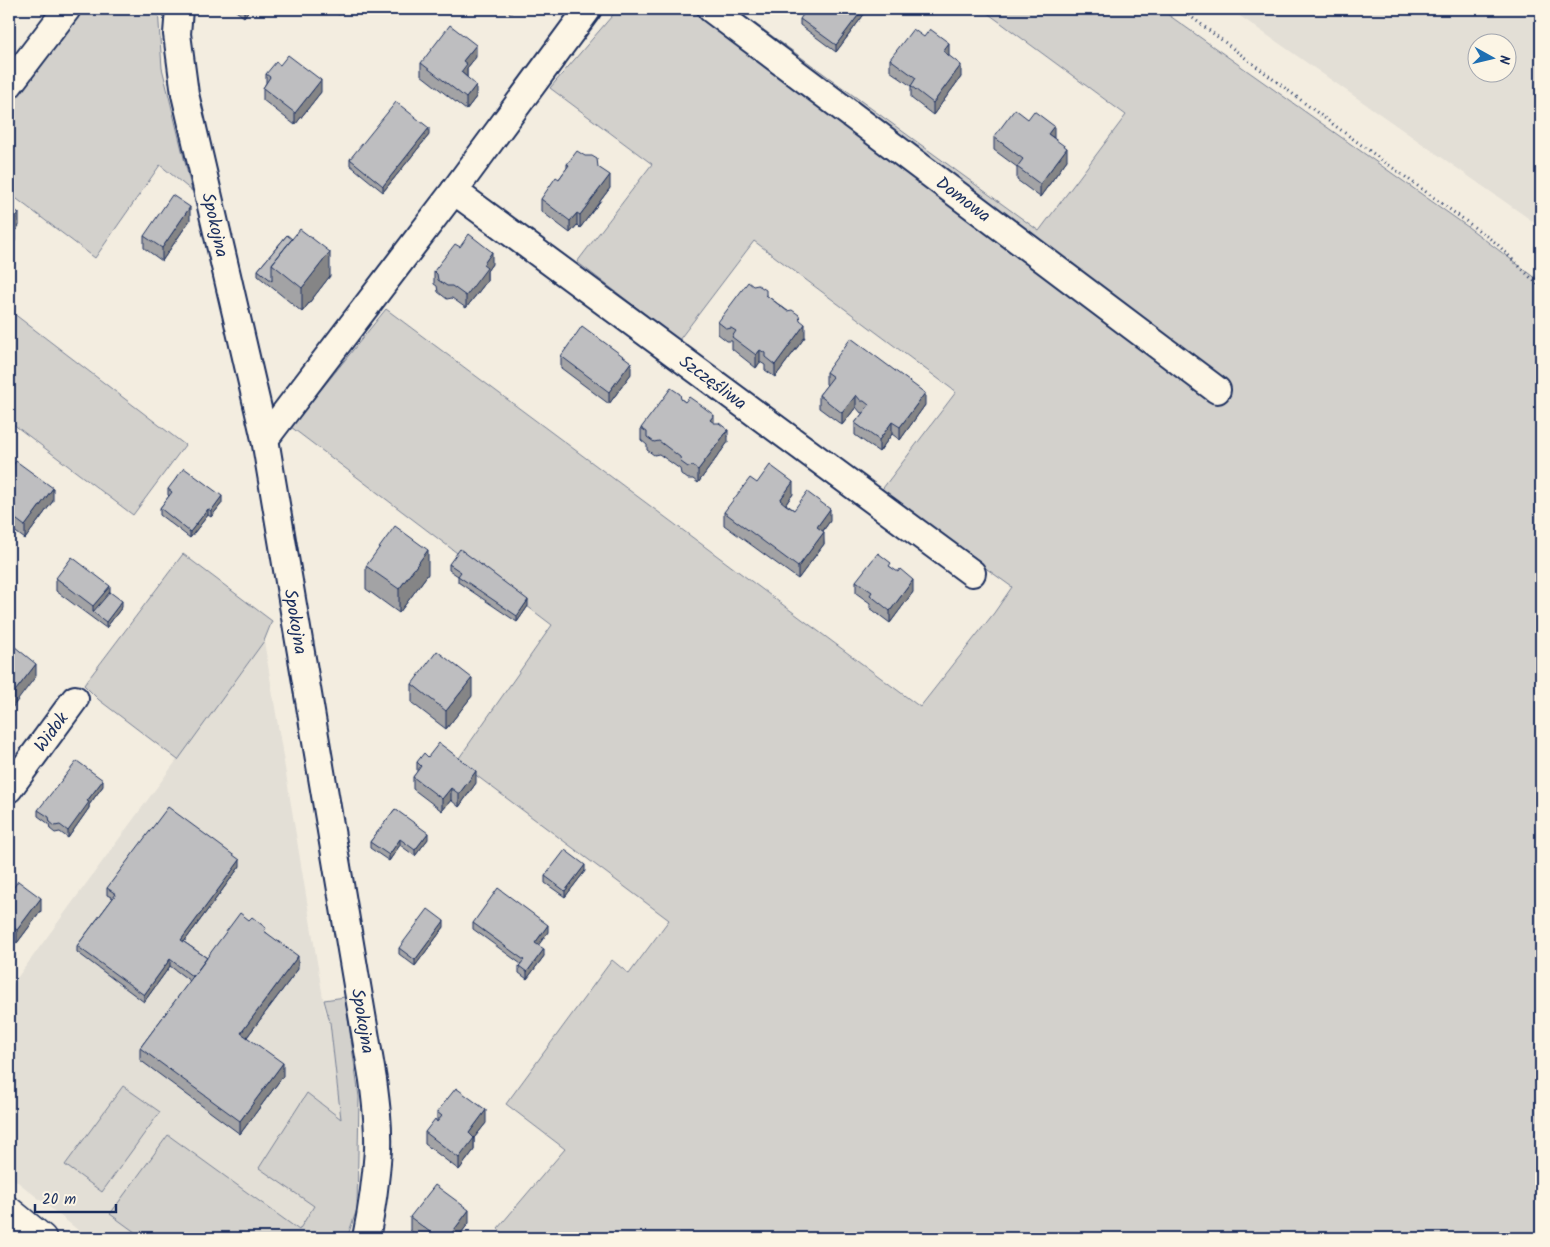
<svg xmlns="http://www.w3.org/2000/svg" width="1550" height="1247" viewBox="0 0 1550 1247" font-family="Kalam,sans-serif">
  <style>
    .built { fill: #e3dfd6; fill-rule: evenodd }
    .green { fill: #d3d1cc; stroke: #778095 }
    .lines { fill: none; stroke-linecap: round; stroke-linejoin: round }
    .street-casing { stroke: #1b2f5e; stroke-width: 30 }
    .secondary-casing { stroke: #1b2f5e; stroke-width: 31 }
    .path { stroke: #1b2f5e; stroke-width: 3; stroke-dasharray: 1 4; stroke-linecap: butt }
    .street { stroke: #fcf5e5; stroke-width: 26 }
    .secondary { stroke: #fcf5e5; stroke-width: 28 }
    .wall { fill: #a3a3a5; stroke: #1b2f5e }
    .shaded-wall { fill: #858586; stroke: #1b2f5e }
    .building { fill: #bebec0; stroke: #1b2f5e }
    .labels { text-anchor: middle; stroke-width: 5; stroke-linejoin: round; paint-order: stroke }
    .street-label { font-size: 18px; fill: #1b2f5e; stroke: #fcf5e5 }
  </style>
  <rect width="100%" height="100%" fill="#f3ede0"/>
  <filter id="ink" filterUnits="userSpaceOnUse"><feTurbulence type="fractalNoise" baseFrequency=".02" numOctaves="2"/><feDisplacementMap in="SourceGraphic" scale="10" xChannelSelector="R" yChannelSelector="G"/><feConvolveMatrix kernelMatrix="1 2 1 2 8 2 1 2 1" color-interpolation-filters="sRGB"/></filter>
  <g filter="url(#ink)">
    <!-- built -->
    <path class="built" d="M 1230,9 L 1541,9 L 1541,227 ZM 1478,42 L 1508,42 L 1508,72 L 1478,72 Z
      M 264,641 L 325,1010 L 330,1022 L 341,1120 L 307,1238 L 88,1238 L 9,1175 L 9,989 Z"/>
    <!-- green -->
    <path class="green" d="M 76,9 L 158,9 L 162,68 L 192,191 L 160,165 L 95,258 L 9,193 L 9,93 Z
      M 618,9 L 735,9 L 1039,231 L 1126,115 L 982,9 L 1160,9 L 1468,227 L 1541,282 L 1541,1238 L 505,1238 L 498,1228 L 565,1149 L 506,1104 L 612,960 L 629,974 L 669,920 L 457,761 L 552,625 L 291,427 L 386,309 L 920,707 L 994,613 L 1012,587 L 880,492 L 956,392 L 754,241 L 679,340 L 577,262 L 652,164 L 550,88 Z
      M 9,310 L 185,445 L 133,515 L 9,421 Z
      M 183,554 L 272,621 L 264,641 L 178,760 L 99,700 L 84,685 Z
      M 345,997 L 359,1097 L 357,1209 L 347,1238 L 143,1238 L 110,1214 L 168,1135 L 299,1230 L 314,1206 L 259,1168 L 307,1093 L 341,1119 L 330,1022 L 324,1000 Z
      M 123,1086 L 160,1112 L 102,1192 L 65,1165 Z"/>
    <g class="lines">
      <!-- street casing -->
      <g class="street-casing">
        <g id="street">
          <path id="s1" d="M 179,9 L 177,34 L 185,94 L 265,439 L 373,1080 C 376,1103 379,1126 378,1150 C 376,1179 372,1209 366,1238"/>
          <path id="s2" d="M 711,9 L 1217,390"/>
          <path d="M 9,85 L 67,9"/>
          <path id="s3" d="M 454,191 L 972,573"/>
          <path d="M 265,439 L 454,191 L 588,9"/>
          <path id="s4" d="M 9,789 L 75,699"/>
        </g>
      </g>
      <!-- secondary casing -->
      <g class="secondary-casing">
        <path id="secondary" d="M 9,1211 L 42,1238"/>
      </g>
      <!-- path -->
      <path class="path" d="M 1181,9 L 1323,117 L 1496,243 L 1541,288"/>
      <!-- street -->
      <use href="#street" class="street"/>
      <!-- secondary -->
      <use href="#secondary" class="secondary"/>
    </g>
    <!-- wall -->
    <path class="wall" d="M 233,9 L 250,9 L 244,17 Z
      M 331,9 L 343,9 L 339,15 Z
      M 505,9 L 514,9 L 511,13 Z
      M 868,9 L 836,52 L 800,25 L 800,19 Z
      M 949,56 L 961,77 L 933,115 L 911,98 L 911,86 L 890,71 L 890,59 Z
      M 476,57 L 467,68 L 467,77 L 476,97 L 466,110 L 421,75 L 421,63 Z
      M 266,74 L 321,92 L 295,125 L 263,100 L 263,88 L 266,83 Z
      M 429,135 L 383,192 L 350,165 L 350,159 Z
      M 994,137 L 1054,138 L 1067,160 L 1040,197 L 1017,180 L 1017,167 L 994,150 Z
      M 567,164 L 598,167 L 610,188 L 580,228 L 577,225 L 570,233 L 541,211 L 541,199 L 559,179 L 567,168 Z
      M 190,220 L 162,261 L 144,248 L 144,236 Z
      M 287,235 L 330,276 L 302,312 L 258,276 L 258,270 Z
      M 460,247 L 492,264 L 487,271 L 487,281 L 466,308 L 452,298 L 447,299 L 438,292 L 437,286 L 434,284 L 434,271 Z
      M 766,295 L 800,320 L 805,337 L 775,377 L 765,370 L 765,365 L 760,362 L 756,368 L 732,349 L 732,341 L 727,341 L 718,334 L 718,322 Z
      M 561,356 L 631,374 L 609,404 L 561,368 Z
      M 826,372 L 925,405 L 900,440 L 892,434 L 879,452 L 855,435 L 855,423 L 863,413 L 861,413 L 856,407 L 842,425 L 819,408 L 819,395 L 827,385 L 826,384 Z
      M 681,399 L 714,423 L 728,442 L 698,483 L 693,479 L 688,479 L 681,474 L 680,469 L 659,454 L 654,455 L 647,450 L 647,445 L 641,440 L 641,428 Z
      M 9,471 L 53,501 L 25,539 L 9,527 Z
      M 757,483 L 793,494 L 786,504 L 794,510 L 830,521 L 823,531 L 824,544 L 798,579 L 724,525 L 724,512 Z
      M 168,489 L 222,503 L 211,517 L 208,515 L 190,538 L 160,515 L 160,508 L 169,496 L 168,495 Z
      M 449,564 L 528,606 L 517,622 L 458,582 L 458,576 L 449,570 Z
      M 366,566 L 428,574 L 399,613 L 366,589 Z
      M 891,567 L 913,592 L 890,623 L 870,608 L 870,603 L 856,593 L 856,581 Z
      M 56,578 L 110,592 L 122,607 L 106,628 L 56,591 Z
      M 412,684 L 472,696 L 446,729 L 412,703 Z
      M 428,757 L 476,783 L 459,807 L 451,800 L 442,811 L 413,789 L 413,777 L 417,772 L 417,762 Z
      M 103,786 L 89,805 L 89,808 L 68,838 L 60,832 L 55,833 L 50,829 L 49,824 L 38,816 L 38,810 Z
      M 395,809 L 428,839 L 415,856 L 400,845 L 389,861 L 370,848 L 370,842 Z
      M 240,866 L 184,942 L 207,958 L 266,932 L 298,969 L 247,1037 L 283,1076 L 240,1134 L 140,1060 L 140,1048 L 190,981 L 170,966 L 144,1002 L 77,952 L 77,946 L 113,898 L 107,895 L 107,888 Z
      M 585,871 L 565,897 L 545,883 L 545,876 Z
      M 9,894 L 41,911 L 17,943 L 9,937 Z
      M 473,923 L 548,932 L 538,945 L 544,956 L 527,979 L 519,973 L 519,966 L 521,964 L 473,929 Z
      M 444,927 L 415,966 L 399,954 L 399,948 Z
      M 437,1112 L 486,1123 L 474,1138 L 474,1150 L 459,1170 L 425,1144 L 425,1132 L 437,1122 Z
      M 410,1217 L 469,1223 L 457,1238 L 421,1238 L 410,1230 Z"/>
    <!-- shaded-wall -->
    <path class="shaded-wall" d="M 245,9 L 250,9 L 244,17 L 244,11 Z
      M 339,9 L 343,9 L 339,15 Z
      M 863,9 L 868,9 L 836,52 L 836,45 Z
      M 949,43 L 949,56 L 943,51 Z
      M 476,45 L 476,57 L 467,68 L 467,77 L 461,72 L 463,61 Z
      M 961,65 L 961,77 L 933,115 L 933,103 Z
      M 321,80 L 321,92 L 295,125 L 295,113 Z
      M 476,85 L 476,97 L 466,110 L 466,98 Z
      M 1054,126 L 1054,138 L 1048,134 Z
      M 429,128 L 429,135 L 383,192 L 383,186 Z
      M 1067,148 L 1067,160 L 1040,197 L 1040,184 Z
      M 610,175 L 610,188 L 580,228 L 580,215 Z
      M 190,207 L 190,220 L 162,261 L 162,248 Z
      M 19,213 L 19,226 L 15,231 L 15,241 L 9,250 L 9,237 L 10,225 Z
      M 577,213 L 577,225 L 570,233 L 570,221 Z
      M 330,252 L 330,276 L 302,312 L 302,288 Z
      M 492,252 L 492,264 L 487,271 L 487,281 L 466,308 L 466,296 L 483,265 Z
      M 805,324 L 805,337 L 775,377 L 775,365 Z
      M 760,350 L 760,362 L 756,368 L 756,355 Z
      M 631,362 L 631,374 L 609,404 L 609,392 Z
      M 925,393 L 925,405 L 900,440 L 900,427 Z
      M 856,395 L 856,407 L 842,425 L 842,413 Z
      M 714,415 L 714,427 L 710,420 Z
      M 892,422 L 892,434 L 879,452 L 879,440 Z
      M 728,430 L 728,442 L 698,483 L 698,470 Z
      M 793,482 L 793,494 L 780,512 L 780,500 Z
      M 53,488 L 53,501 L 25,539 L 25,526 Z
      M 222,496 L 222,503 L 211,517 L 211,511 Z
      M 208,509 L 208,515 L 190,538 L 190,532 Z
      M 830,509 L 830,521 L 817,539 L 817,527 Z
      M 824,532 L 824,544 L 798,579 L 798,567 Z
      M 428,550 L 428,574 L 399,613 L 399,589 Z
      M 913,580 L 913,592 L 890,623 L 890,611 Z
      M 110,586 L 110,598 L 93,612 L 93,606 Z
      M 528,600 L 528,606 L 517,622 L 517,616 Z
      M 122,601 L 122,607 L 106,628 L 106,622 Z
      M 36,664 L 36,676 L 9,712 L 9,699 Z
      M 472,678 L 472,696 L 446,729 L 446,711 Z
      M 476,771 L 476,783 L 459,807 L 459,794 Z
      M 103,780 L 103,786 L 89,805 L 89,808 L 68,838 L 68,831 L 87,801 Z
      M 451,788 L 451,800 L 442,811 L 442,799 Z
      M 428,833 L 428,839 L 415,856 L 415,850 Z
      M 400,839 L 400,845 L 389,861 L 389,855 Z
      M 240,860 L 240,866 L 181,946 L 181,940 Z
      M 585,865 L 585,871 L 565,897 L 565,891 Z
      M 41,898 L 41,911 L 17,943 L 17,930 Z
      M 444,921 L 444,927 L 415,966 L 415,960 Z
      M 548,925 L 548,932 L 535,950 L 535,943 Z
      M 544,949 L 544,956 L 527,979 L 527,972 Z
      M 298,956 L 298,969 L 241,1045 L 241,1033 Z
      M 170,959 L 170,966 L 144,1002 L 144,995 Z
      M 283,1063 L 283,1076 L 240,1134 L 240,1121 Z
      M 486,1110 L 486,1123 L 474,1138 L 474,1150 L 459,1170 L 459,1158 L 469,1133 Z
      M 469,1210 L 469,1223 L 457,1238 L 448,1238 Z"/>
    <!-- building -->
    <path class="building" d="M 807,9 L 863,9 L 836,45 L 800,19 Z
      M 450,25 L 476,45 L 463,61 L 467,64 L 461,72 L 476,85 L 466,98 L 421,63 Z
      M 913,29 L 924,37 L 930,29 L 949,43 L 943,51 L 961,65 L 933,103 L 911,86 L 916,78 L 890,59 Z
      M 288,55 L 321,80 L 295,113 L 263,88 L 270,77 L 266,74 L 276,62 L 280,65 Z
      M 396,102 L 429,128 L 383,186 L 350,159 Z
      M 1015,109 L 1028,119 L 1034,111 L 1054,126 L 1048,134 L 1067,148 L 1040,184 L 1017,167 L 1023,159 L 994,137 Z
      M 577,151 L 585,156 L 592,156 L 597,159 L 598,167 L 610,175 L 580,215 L 577,213 L 570,221 L 541,199 L 556,177 L 559,179 L 569,165 L 567,164 Z
      M 172,195 L 190,207 L 162,248 L 144,236 Z
      M 9,206 L 19,213 L 10,225 L 15,229 L 9,237 Z
      M 300,229 L 330,252 L 302,288 L 272,264 Z
      M 469,234 L 492,252 L 483,265 L 487,268 L 466,296 L 452,286 L 447,286 L 438,280 L 437,274 L 434,271 L 455,244 L 460,247 Z
      M 287,235 L 292,239 L 272,264 L 272,281 L 258,270 Z
      M 748,282 L 753,286 L 758,285 L 766,290 L 766,295 L 787,311 L 792,310 L 799,315 L 800,320 L 805,324 L 775,365 L 765,357 L 765,353 L 760,350 L 756,355 L 732,337 L 736,331 L 731,328 L 727,329 L 718,322 Z
      M 582,326 L 631,362 L 609,392 L 561,356 Z
      M 851,338 L 925,393 L 900,427 L 892,422 L 879,440 L 855,423 L 869,405 L 864,401 L 861,401 L 856,395 L 842,413 L 819,395 L 833,377 L 826,372 Z
      M 671,388 L 680,394 L 681,399 L 685,402 L 689,397 L 702,406 L 714,415 L 710,420 L 714,423 L 719,423 L 728,430 L 698,470 L 693,466 L 688,467 L 681,462 L 680,457 L 659,441 L 654,442 L 647,437 L 647,432 L 641,428 Z
      M 16,461 L 53,488 L 25,526 L 9,514 L 9,471 Z
      M 770,465 L 793,482 L 780,500 L 786,505 L 794,510 L 807,492 L 830,509 L 817,527 L 824,532 L 798,567 L 724,512 L 750,478 L 757,483 Z
      M 184,468 L 222,496 L 211,511 L 208,509 L 190,532 L 160,508 L 172,492 L 168,489 Z
      M 395,526 L 428,550 L 399,589 L 366,566 Z
      M 460,549 L 528,600 L 517,616 L 458,576 L 461,572 L 449,564 Z
      M 878,553 L 891,563 L 889,566 L 898,572 L 900,569 L 913,580 L 890,611 L 870,595 L 872,592 L 856,581 Z
      M 72,557 L 110,586 L 93,606 L 56,578 Z
      M 110,592 L 122,601 L 106,622 L 93,612 Z
      M 9,642 L 36,664 L 9,699 Z
      M 437,651 L 472,678 L 446,711 L 412,684 Z
      M 439,743 L 476,771 L 459,794 L 451,788 L 442,799 L 413,777 L 421,766 L 417,762 L 424,753 L 428,757 Z
      M 77,761 L 103,780 L 87,801 L 89,802 L 68,831 L 60,825 L 55,826 L 50,822 L 49,817 L 38,810 Z
      M 168,807 L 240,860 L 181,940 L 207,958 L 193,977 L 170,959 L 144,995 L 77,946 L 116,894 L 107,888 Z
      M 395,809 L 428,833 L 415,850 L 400,839 L 389,855 L 370,842 Z
      M 565,850 L 585,865 L 565,891 L 545,876 Z
      M 18,881 L 41,898 L 17,930 L 9,924 L 9,894 Z
      M 498,888 L 548,925 L 535,943 L 544,949 L 527,972 L 519,966 L 524,960 L 473,923 Z
      M 428,909 L 444,921 L 415,960 L 399,948 Z
      M 240,913 L 249,920 L 252,917 L 266,928 L 264,931 L 298,956 L 241,1033 L 283,1063 L 240,1121 L 140,1048 Z
      M 456,1088 L 486,1110 L 469,1133 L 474,1138 L 459,1158 L 425,1132 L 435,1119 L 437,1122 L 442,1116 L 437,1112 Z
      M 435,1185 L 469,1210 L 448,1238 L 438,1238 L 410,1217 Z"/>
  </g>
  <g class="labels">
    <!-- street labels -->
    <g class="street-label">
      <text dy="6" stroke="none"><textPath href="#s2" startOffset="316">Domowa</textPath></text>
      <text dy="6" stroke="none"><textPath href="#s1" startOffset="220">Spokojna</textPath></text>
      <text dy="6" stroke="none"><textPath href="#s3" startOffset="322">Szczęśliwa</textPath></text>
      <text dy="6" stroke="none"><textPath href="#s1" startOffset="625">Spokojna</textPath></text>
      <text dy="6" stroke="none"><textPath href="#s4" startOffset="71">Widok</textPath></text>
      <text dy="6" stroke="none"><textPath href="#s1" startOffset="1030">Spokojna</textPath></text>
    </g>
  </g>
  <!-- margin -->
  <rect width="1550" height="1247" fill="none" stroke="#fcf5e5" stroke-width="30"/>
  <rect x="15" y="15" width="1520" height="1217" fill="none" stroke="#1b2f5e" stroke-width="2" filter="url(#ink)"/>
  <!-- north arrow -->
  <g transform="translate(1492 58) rotate(98)"><circle r="24" fill="#fcf5e5" stroke="#a2a6af"/>
  <path d="M0-4L9 19L0 12L-9 19Z" fill="#1f6fb2"/>
  <text y="-8" font-size="14" font-weight="bold" text-anchor="middle" fill="#1b2f5e">N</text>
  </g>
  <!-- scale -->
  <path d="M35 1204v8h81v-8" fill="none" stroke="#1b2f5e" stroke-width="2.5"/>
  <text x="42" y="1204" font-size="15" fill="#1b2f5e" stroke="#fcf5e5" stroke-width="4" paint-order="stroke">20 m</text>
</svg>
